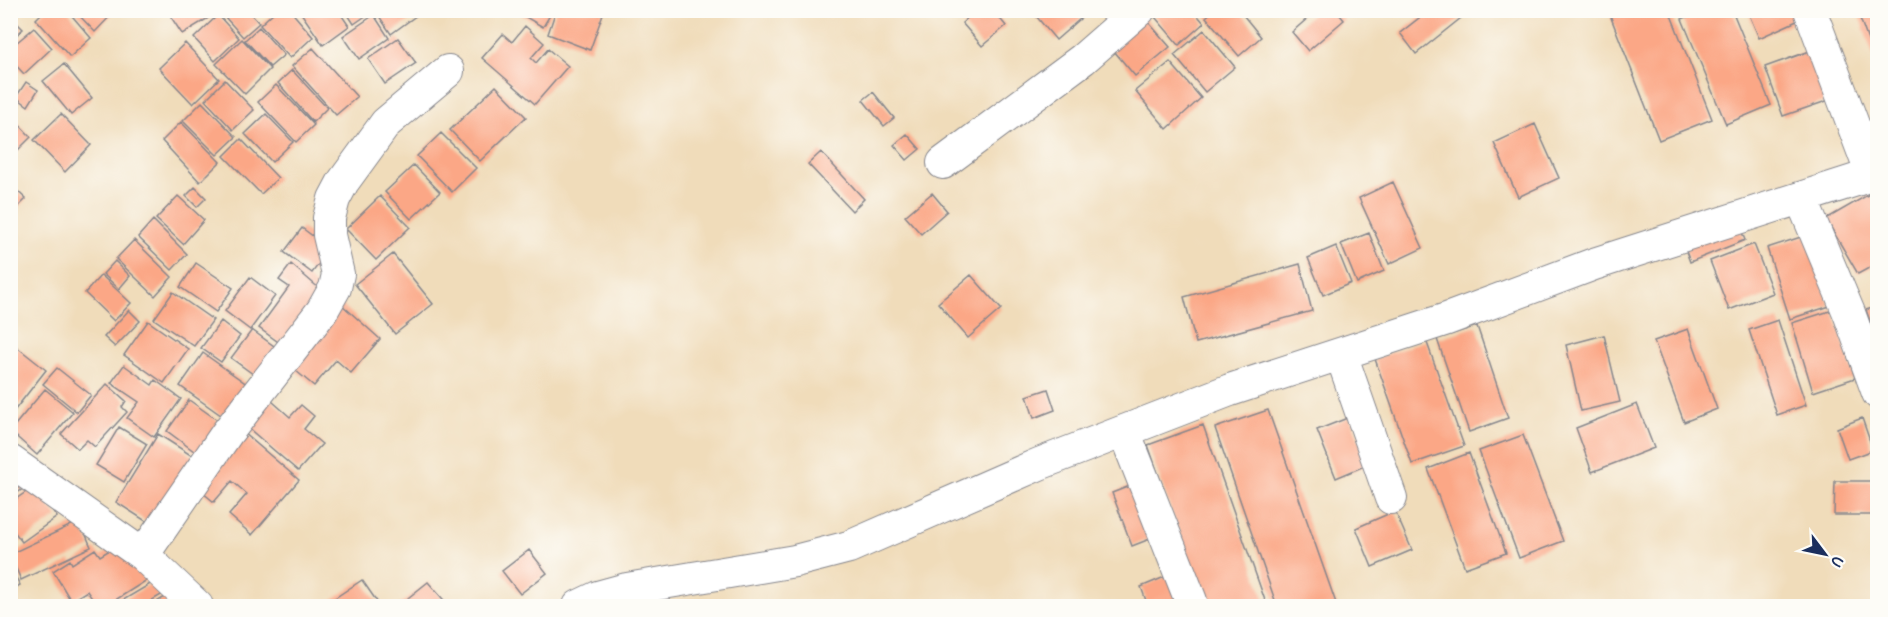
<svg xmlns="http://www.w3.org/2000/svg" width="1888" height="617" viewBox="0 0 1888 617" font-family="'Patrick Hand',sans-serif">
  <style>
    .building { fill: #fba786 }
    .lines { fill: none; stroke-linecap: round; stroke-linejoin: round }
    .minor-casing { stroke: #86868c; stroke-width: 34 }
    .minor { stroke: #fff; stroke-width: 32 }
  </style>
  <rect width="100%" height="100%" fill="#fdfcf7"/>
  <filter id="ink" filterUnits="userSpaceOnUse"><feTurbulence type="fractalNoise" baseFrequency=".0167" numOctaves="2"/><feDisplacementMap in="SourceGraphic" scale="12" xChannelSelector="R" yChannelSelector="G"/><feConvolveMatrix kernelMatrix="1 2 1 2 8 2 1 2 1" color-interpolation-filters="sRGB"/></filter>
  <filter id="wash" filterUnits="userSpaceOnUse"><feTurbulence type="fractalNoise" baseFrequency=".008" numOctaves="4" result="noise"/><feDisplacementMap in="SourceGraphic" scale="24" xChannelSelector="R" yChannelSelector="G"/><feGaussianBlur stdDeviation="1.35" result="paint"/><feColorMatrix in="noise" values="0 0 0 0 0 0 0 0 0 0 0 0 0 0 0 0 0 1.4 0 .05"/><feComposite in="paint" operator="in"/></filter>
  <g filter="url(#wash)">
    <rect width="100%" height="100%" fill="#f0dcba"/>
    <g id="blocks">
      <!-- building -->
      <path class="building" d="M 45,10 L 67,10 L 91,38 L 70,57 L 36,19 Z
        M 80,10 L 116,10 L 95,32 L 77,13 Z
        M 181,10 L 213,10 L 215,14 L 182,34 L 171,17 Z
        M 230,10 L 247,10 L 259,23 L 243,37 L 224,16 Z
        M 276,10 L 290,10 L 313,37 L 290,58 L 260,25 Z
        M 299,10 L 338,10 L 349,26 L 323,45 Z
        M 345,10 L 374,10 L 354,24 Z
        M 380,10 L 414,10 L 417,15 L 391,34 L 377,13 Z
        M 524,10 L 553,10 L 543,27 L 522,15 Z
        M 556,10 L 604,11 L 590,50 L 548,34 Z
        M 976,10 L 993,10 L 1006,26 L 982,46 L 962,23 Z
        M 1031,10 L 1087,10 L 1088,12 L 1056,40 Z
        M 1149,10 L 1193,10 L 1204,23 L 1179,45 Z
        M 1214,10 L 1239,10 L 1261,37 L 1239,56 L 1206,17 Z
        M 1317,10 L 1336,10 L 1344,20 L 1308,51 L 1292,32 Z
        M 1421,10 L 1471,10 L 1416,54 L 1400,33 L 1424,14 Z
        M 1608,10 L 1669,10 L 1712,119 L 1659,140 Z
        M 1702,10 L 1732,10 L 1771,105 L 1726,124 L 1682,19 Z
        M 1747,10 L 1795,10 L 1799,20 L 1759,38 Z
        M 1857,10 L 1878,10 L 1878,56 L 1874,57 Z
        M 218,15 L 239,38 L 215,61 L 194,38 Z
        M 374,15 L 389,38 L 359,59 L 343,36 Z
        M 1143,16 L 1170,47 L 1135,76 L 1109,45 Z
        M 12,18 L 23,29 L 10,41 L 10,19 Z
        M 525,26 L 544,43 L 531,58 L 536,63 L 548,49 L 568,66 L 535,104 L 482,58 L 503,34 L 512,42 Z
        M 259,27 L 284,55 L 270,67 L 245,40 Z
        M 34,28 L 52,48 L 24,74 L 10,59 L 10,48 Z
        M 1204,30 L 1235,67 L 1205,92 L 1174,55 Z
        M 398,38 L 416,63 L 385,84 L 368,59 Z
        M 242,39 L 270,69 L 245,94 L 216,64 Z
        M 185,43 L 219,79 L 193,104 L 159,68 Z
        M 1821,47 L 1838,97 L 1783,116 L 1765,67 Z
        M 313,48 L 357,97 L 336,115 L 292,66 Z
        M 1170,62 L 1201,98 L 1167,129 L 1135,91 Z
        M 64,64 L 92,98 L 71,115 L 43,81 Z
        M 292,70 L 327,108 L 313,122 L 278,83 Z
        M 225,80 L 254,110 L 233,130 L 205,100 Z
        M 26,82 L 38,90 L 28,106 L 16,97 Z
        M 276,85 L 314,125 L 296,142 L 258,102 Z
        M 496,86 L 526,117 L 480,161 L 450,130 Z
        M 873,92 L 894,118 L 884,126 L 863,100 Z
        M 202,102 L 236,137 L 217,155 L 183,121 Z
        M 61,114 L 91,145 L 65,172 L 34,140 Z
        M 266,114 L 293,142 L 272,162 L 245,134 Z
        M 16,121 L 31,137 L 18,150 L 10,141 L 10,127 Z
        M 181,122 L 220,162 L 200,182 L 162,141 Z
        M 1535,124 L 1559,178 L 1518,197 L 1494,143 Z
        M 441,133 L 476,168 L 452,192 L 417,156 Z
        M 907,134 L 920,149 L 907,160 L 894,145 Z
        M 241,139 L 278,178 L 261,194 L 224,156 Z
        M 821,152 L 864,199 L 852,211 L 808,164 Z
        M 414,165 L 440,192 L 411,219 L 385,192 Z
        M 1393,182 L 1423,248 L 1389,264 L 1359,198 Z
        M 10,184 L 26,199 L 10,215 Z
        M 195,187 L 206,198 L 197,207 L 186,196 Z
        M 1878,189 L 1878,263 L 1858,274 L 1826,219 Z
        M 932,193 L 947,211 L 921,234 L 905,216 Z
        M 178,196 L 204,220 L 183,244 L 156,219 Z
        M 380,196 L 410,227 L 376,260 L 346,229 Z
        M 153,220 L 187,254 L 172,270 L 138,237 Z
        M 1739,225 L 1745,240 L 1690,262 L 1684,246 Z
        M 302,228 L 330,249 L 312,273 L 284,252 Z
        M 1369,233 L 1384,271 L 1357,283 L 1341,244 Z
        M 1807,235 L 1830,306 L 1790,319 L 1767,248 Z
        M 134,240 L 172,277 L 155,296 L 116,259 Z
        M 1754,244 L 1773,293 L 1729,310 L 1710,261 Z
        M 1336,246 L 1351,283 L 1323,295 L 1308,258 Z
        M 393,254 L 433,304 L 395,334 L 355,284 Z
        M 115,261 L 130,276 L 119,289 L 103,274 Z
        M 196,263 L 233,288 L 216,312 L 180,287 Z
        M 291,264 L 321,290 L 281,344 L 259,328 L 289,287 L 279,280 Z
        M 1300,264 L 1312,311 L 1196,343 L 1184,297 Z
        M 101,275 L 131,303 L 114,321 L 85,293 Z
        M 971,275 L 1001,309 L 968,338 L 938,303 Z
        M 250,277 L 275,296 L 250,330 L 225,311 Z
        M 173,292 L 213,320 L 194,346 L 154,319 Z
        M 341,304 L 380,339 L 351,373 L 336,360 L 314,386 L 289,365 Z
        M 1878,306 L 1878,340 L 1877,340 L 1866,310 Z
        M 129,310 L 140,321 L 115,347 L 104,337 Z
        M 1833,310 L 1855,378 L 1813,392 L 1792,323 Z
        M 1778,320 L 1806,405 L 1777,415 L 1749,330 Z
        M 148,321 L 188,349 L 164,383 L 124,355 Z
        M 221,321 L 240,336 L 221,362 L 201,348 Z
        M 1477,326 L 1508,418 L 1469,432 L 1437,339 Z
        M 1688,329 L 1717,409 L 1684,422 L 1654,341 Z
        M 252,330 L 278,349 L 257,377 L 231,358 Z
        M 1604,335 L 1620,402 L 1581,411 L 1566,345 Z
        M 1426,340 L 1464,446 L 1412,464 L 1375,359 Z
        M 17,347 L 46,370 L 10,416 L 10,355 Z
        M 203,353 L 248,385 L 225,418 L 180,386 Z
        M 124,365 L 152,385 L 155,380 L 181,399 L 154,437 L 127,418 L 139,402 L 111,383 Z
        M 57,368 L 91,395 L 77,412 L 43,384 Z
        M 107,384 L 126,401 L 122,407 L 127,412 L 95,447 L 87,440 L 78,449 L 61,434 Z
        M 45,389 L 73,412 L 37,455 L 10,431 Z
        M 1048,389 L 1055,410 L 1034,418 L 1027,396 Z
        M 264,394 L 290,417 L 301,405 L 314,416 L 304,429 L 322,444 L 298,471 L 240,421 Z
        M 189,400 L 220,422 L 198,454 L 167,431 Z
        M 1637,404 L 1654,448 L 1592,472 L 1576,428 Z
        M 1268,410 L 1337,606 L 1277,606 L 1215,428 Z
        M 1350,417 L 1369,464 L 1336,478 L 1317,430 Z
        M 1862,418 L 1873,450 L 1848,459 L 1837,428 Z
        M 1203,425 L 1267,606 L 1205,606 L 1148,445 Z
        M 119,427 L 147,444 L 124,482 L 96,465 Z
        M 243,432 L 299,480 L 252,535 L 229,515 L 247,494 L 232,481 L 214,502 L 196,487 Z
        M 158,434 L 197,459 L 155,527 L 116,502 Z
        M 1523,435 L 1563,541 L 1519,558 L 1479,451 Z
        M 1469,453 L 1506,553 L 1465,568 L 1428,469 Z
        M 10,472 L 27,486 L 10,498 Z
        M 1835,481 L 1878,481 L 1878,515 L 1834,515 Z
        M 1140,482 L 1160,535 L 1132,546 L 1112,493 Z
        M 35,486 L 57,517 L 22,542 L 10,526 L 10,503 Z
        M 1395,511 L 1412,550 L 1372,567 L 1356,528 Z
        M 80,521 L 91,547 L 21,580 L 10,554 Z
        M 123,542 L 147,580 L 106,606 L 97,606 L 87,591 L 71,601 L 53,571 L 70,560 L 72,564 L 95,549 L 100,556 Z
        M 529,550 L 547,573 L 520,594 L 502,571 Z
        M 10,567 L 20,585 L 10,591 Z
        M 1174,573 L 1187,606 L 1148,606 L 1141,587 Z
        M 162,577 L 170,590 L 142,606 L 113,606 Z
        M 362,580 L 380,606 L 323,606 Z
        M 428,582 L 449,606 L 398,606 Z
        M 178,589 L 189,606 L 150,606 Z"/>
    </g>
  </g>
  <g filter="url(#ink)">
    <use href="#blocks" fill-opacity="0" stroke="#86868c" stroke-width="1.5"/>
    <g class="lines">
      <!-- minor casing -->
      <g class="minor-casing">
        <path id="minor" d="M 1810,10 L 1872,175
          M 943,163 L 1083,59 L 1139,10
          M 1801,198 L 1849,313 L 1878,393
          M 1341,354 L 1391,498
          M 1124,431 L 1191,601
          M 10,461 L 143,555 L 197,606
          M 143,555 L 227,433 L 322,311 L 335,288 L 338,274 L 329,235 L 329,218 L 334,199 L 343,182 L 386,123 L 448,71
          M 579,606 L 598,597 L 627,589 L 795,561 L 849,547 L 1039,464 L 1230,390 L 1447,319 L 1594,264 L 1878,173"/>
      </g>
      <!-- minor -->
      <use href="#minor" class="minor"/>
    </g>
  </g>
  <!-- margin -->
  <rect width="1888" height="617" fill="none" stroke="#fdfcf7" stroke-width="36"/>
  <!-- north arrow -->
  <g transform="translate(1825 554) rotate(122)" stroke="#fdfcf7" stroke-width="4.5" paint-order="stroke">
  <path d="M0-4.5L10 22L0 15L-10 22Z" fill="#1b2f5e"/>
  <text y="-9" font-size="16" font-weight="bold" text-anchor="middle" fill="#1b2f5e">U</text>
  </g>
</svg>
